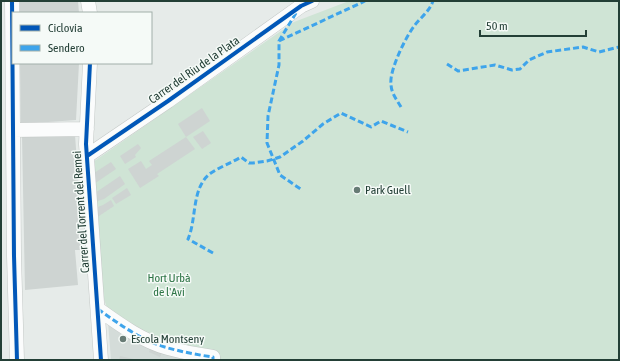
<svg xmlns="http://www.w3.org/2000/svg" width="620" height="361" viewBox="0 0 620 361" font-family="'Asap Condensed',sans-serif">
  <style>
    .built { fill: #d4dcd9 }
    .green { fill: #cfe4d5 }
    .building { fill: #ced4d2 }
    .lines { fill: none; stroke-linecap: round; stroke-linejoin: round }
    .minor-casing { stroke: #c3c8c6; stroke-width: 15 }
    .minor { stroke: #fbfcfc; stroke-width: 14 }
    .quiet { stroke: #3ea4eb; stroke-width: 3; stroke-dasharray: 6 3; stroke-linecap: butt }
    .cycleway-casing { stroke: #f5faf7; stroke-width: 6 }
    .cycleway { stroke: #0057b8; stroke-width: 4 }
    .poi-dot { fill: #677b75; stroke: #f5faf7; stroke-width: 1.5 }
    .labels { text-anchor: middle; stroke-width: 3; stroke-linejoin: round; paint-order: stroke }
    .street-label { font-size: 12px; fill: #233f36; stroke: #f5faf7 }
    .poi-label { font-size: 12px; fill: #233f36; stroke: #f5faf7; text-anchor: start }
    .park-label { font-size: 12px; fill: #2e7546; stroke: #f5faf7 }
  </style>
  <rect width="100%" height="100%" fill="#e6ebe9"/>
  <!-- built -->
  <path class="built" d="M 108,322 L 197,360 L 111,360 Z"/>
  <!-- green -->
  <path class="green" d="M 349,1 L 619,1 L 619,360 L 205,360 L 205,353 L 136,329 L 107,308 L 102,293 L 93,162 L 294,22 Z"/>
  <!-- building -->
  <path class="building" d="M 20,1 L 78,1 L 79,13 L 20,13 Z
    M 20,63 L 79,63 L 76,120 L 21,124 Z
    M 202,108 L 210,121 L 186,137 L 178,124 Z
    M 203,131 L 211,143 L 202,149 L 193,137 Z
    M 75,135 L 81,216 L 78,216 L 82,250 L 75,250 L 78,285 L 25,290 L 22,136 Z
    M 186,137 L 195,149 L 157,174 L 159,176 L 140,188 L 128,169 L 141,161 L 146,169 L 152,165 L 149,161 Z
    M 138,144 L 141,148 L 135,155 L 136,157 L 125,164 L 120,156 Z
    M 111,162 L 116,169 L 94,184 L 94,173 Z
    M 120,176 L 125,184 L 104,199 L 95,202 L 95,193 Z
    M 127,188 L 131,195 L 116,204 L 112,198 Z
    M 111,200 L 114,206 L 96,218 L 95,208 L 103,205 Z
    M 151,347 L 163,351 L 160,357 L 149,352 Z
    M 120,356 L 134,359 L 134,360 L 119,360 Z"/>
  <g class="lines">
    <!-- minor casing -->
    <g class="minor-casing">
      <path id="minor" d="M 12,1 L 14,256 L 17,360
        M 88,1 L 90,13
        M 90,63 L 86,144 L 101,360
        M 13,130 L 87,129
        M 87,156 L 168,101 L 301,6 L 312,1
        M 98,309 C 119,324 142,341 168,348 C 183,352 198,355 213,357 L 213,360"/>
    </g>
    <!-- minor -->
    <use href="#minor" class="minor"/>
    <!-- quiet -->
    <path class="quiet" d="M 296,13 L 279,41 L 279,65 L 268,116 L 267,143 L 280,175 L 302,190
      M 279,41 L 365,1
      M 447,64 L 458,71 L 495,65 L 512,70 L 520,69 L 529,60 L 547,52 L 583,47 L 599,52 L 619,47
      M 401,107 C 397,100 391,93 391,84 C 389,71 406,36 415,25 C 421,17 429,12 433,1
      M 213,253 L 188,239 C 197,219 191,187 211,173 C 220,167 231,163 241,157 L 249,163 L 253,163 L 267,161 L 280,157 L 303,141 L 323,124 L 341,113 L 371,127 L 381,121 L 408,132
      M 98,309 C 119,324 142,341 168,348 C 183,352 198,355 213,357 L 213,360"/>
    <!-- cycleway casing -->
    <g class="cycleway-casing">
      <path id="cycleway" d="M 12,1 L 14,256 L 17,360
        M 90,63 L 86,144 L 101,360
        M 87,156 L 168,101 L 301,6 L 312,1"/>
    </g>
    <!-- cycleway -->
    <use href="#cycleway" class="cycleway"/>
  </g>
  <!-- markers -->
  <g class="poi-dot">
    <circle cx="357" cy="190" r="4"/>
    <circle cx="123" cy="339" r="4"/>
  </g>
  <g class="labels">
    <!-- street labels -->
    <g class="street-label">
      <text transform="translate(194 70) rotate(-35)" y="4">Carrer del Riu de la Plata</text>
      <text transform="translate(81 212) rotate(-94)" y="4">Carrer del Torrent del Remei</text>
    </g>
    <!-- poi labels -->
    <g class="poi-label">
      <text x="365" y="194">Park Guell</text>
      <text x="131" y="343">Escola Montseny</text>
    </g>
    <!-- park labels -->
    <g class="park-label">
      <text x="169" y="282">Hort Urbà<tspan x="169" dy="14">de l'Avi</tspan></text>
    </g>
  </g>
  <!-- border -->
  <rect width="620" height="361" fill="none" stroke="#233f36" stroke-width="4"/>
  <!-- legend -->
  <rect x="12" y="12" width="140" height="52" fill="#f5faf7" stroke="#a1afaa"/>
  <rect x="20" y="25" width="20" height="6" fill="#0057b8" stroke="#a1afaa"/>
  <text x="48" y="32" font-size="12" fill="#233f36">Ciclovía</text>
  <rect x="20" y="45" width="20" height="6" fill="#3ea4eb" stroke="#a1afaa"/>
  <text x="48" y="52" font-size="12" fill="#233f36">Sendero</text>
  <!-- scale -->
  <path d="M480 30v6h106v-6" fill="none" stroke="#233f36" stroke-width="2"/>
  <text x="486" y="30" font-size="12" fill="#233f36" stroke="#f5faf7" stroke-width="3" paint-order="stroke">50 m</text>
</svg>
